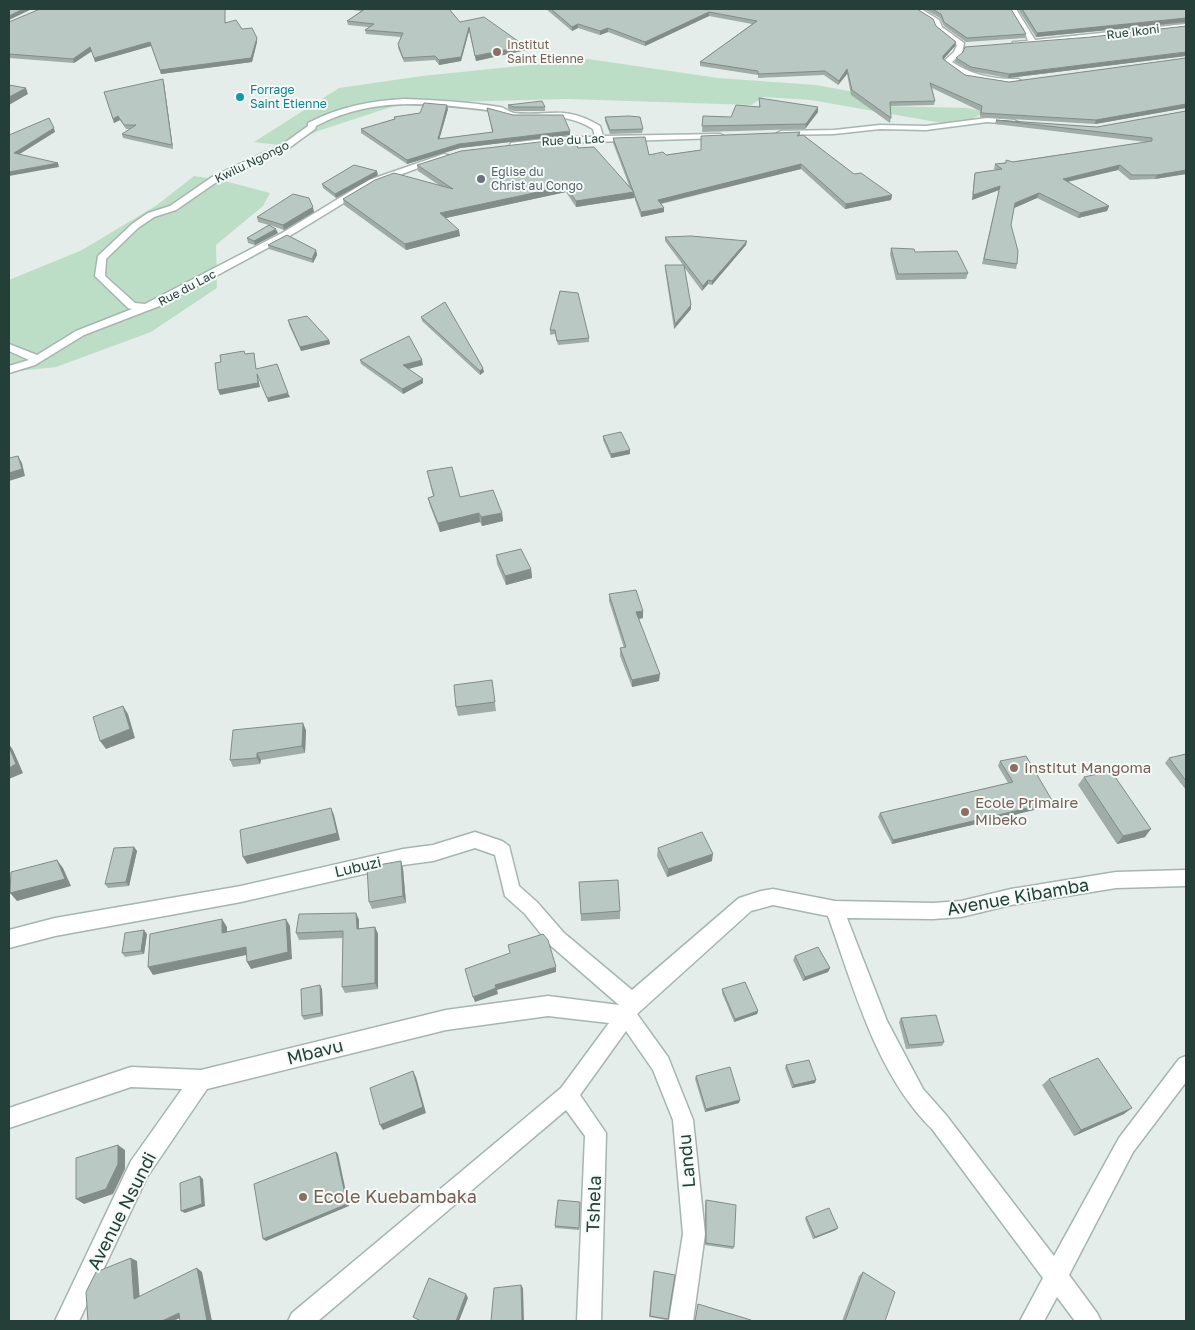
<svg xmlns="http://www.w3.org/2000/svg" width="1195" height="1330" viewBox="0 0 1195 1330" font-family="'Golos Text',sans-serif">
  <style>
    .green { fill: #bddec6 }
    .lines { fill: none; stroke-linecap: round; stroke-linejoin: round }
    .street-casing { stroke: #a6b5b0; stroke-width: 3 }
    .street { fill: #fff; fill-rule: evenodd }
    .wall { fill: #9faca7 }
    .shaded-wall { fill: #828c88 }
    .building { fill: #b9c8c2; stroke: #828c88 }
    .education-dot { fill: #8d6e63; stroke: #f4faf7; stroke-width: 2 }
    .culture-dot { fill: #0f9aa8; stroke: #f4faf7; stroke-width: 2 }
    .worship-dot { fill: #6b7280; stroke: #f4faf7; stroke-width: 2 }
    .labels { text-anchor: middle; stroke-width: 4; stroke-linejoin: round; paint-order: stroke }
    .far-street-label { font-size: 12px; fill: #233f38; stroke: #f4faf7 }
    .far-education-label { font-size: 12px; fill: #785e54; stroke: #f4faf7; text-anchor: start }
    .far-culture-label { font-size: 12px; fill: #0d838f; stroke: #f4faf7; text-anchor: start }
    .far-worship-label { font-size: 12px; fill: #5b616d; stroke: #f4faf7; text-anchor: start }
    .education-label { font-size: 15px; fill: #785e54; stroke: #f4faf7; text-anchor: start }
    .street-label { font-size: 15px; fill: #233f38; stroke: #f4faf7 }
    .near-street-label { font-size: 18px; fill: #233f38; stroke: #f4faf7 }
    .near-education-label { font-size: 18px; fill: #785e54; stroke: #f4faf7; text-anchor: start }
  </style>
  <rect width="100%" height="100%" fill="#e4ede9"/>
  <!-- green -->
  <path class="green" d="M 588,59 L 718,78 L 816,85 L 849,91 L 886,106 L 968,108 L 985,112 L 959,126 L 811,100 L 764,97 L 751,105 L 568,99 L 447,102 L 421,100 L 388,108 L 318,131 L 286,146 L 254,142 L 339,88 L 422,76 Z
    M 194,176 L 221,180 L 270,193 L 263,206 L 216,245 L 217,288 L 151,332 L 56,367 L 9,372 L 9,280 L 82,250 L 157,205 Z"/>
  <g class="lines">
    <!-- street casing -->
    <g class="street-casing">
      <path id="street" d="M 914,9 L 921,9 L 939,20 L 942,27 L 964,43 L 962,53 L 952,62 C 972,75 994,80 1018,79 L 1022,81 C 1006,92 956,75 943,62 L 954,52 L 957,45 L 936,29 L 934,22 Z
        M 1010,9 L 1016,9 L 1035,40 L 1186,24 L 1186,28 L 1016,46 L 1013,42 L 1028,41 L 1024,29 Z
        M 404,99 C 436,100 468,102 500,107 C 505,108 509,112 514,113 C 550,117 563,104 600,126 L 603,136 L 720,134 L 724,136 L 720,138 L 561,143 L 514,148 L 510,145 L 511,143 L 561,137 L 595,137 L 593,129 C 564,111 546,120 516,118 C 508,117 502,112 494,111 C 433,103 372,96 316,126 L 315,129 L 289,148 L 218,181 L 176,210 L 154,217 L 138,228 L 106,259 L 105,276 L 135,303 L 145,304 L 282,233 L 369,180 L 444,154 L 451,156 L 375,184 L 288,237 L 162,305 L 84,335 L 35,365 L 9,373 L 9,366 L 29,360 L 9,351 L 9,344 L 37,355 L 76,331 L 132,309 L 128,308 L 95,276 L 98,256 L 132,224 L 148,213 L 170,206 L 212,177 L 283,144 L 308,126 L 308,123 C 339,107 369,101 404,99 Z
        M 987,118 L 1014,120 L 1018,122 L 1014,124 L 987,122 L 926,130 L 880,129 L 834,134 L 781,135 L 777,133 L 781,131 L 834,130 L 880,125 L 926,126 Z
        M 475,832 L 502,841 L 509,846 L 519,886 L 537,902 L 564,933 L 632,990 L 739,898 L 761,891 L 773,889 L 835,901 L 933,903 L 961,901 L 1011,889 L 1116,872 L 1186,870 L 1186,886 L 1116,888 L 1011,905 L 961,917 L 933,919 L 847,918 L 887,1021 L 923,1089 L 946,1115 L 1054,1256 L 1119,1138 L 1179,1059 L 1186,1056 L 1186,1082 L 1133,1152 L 1069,1275 L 1097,1313 L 1101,1321 L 1075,1321 L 1057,1297 L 1044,1321 L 1020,1321 L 1043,1278 L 932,1129 C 876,1074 854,988 828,916 L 773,905 L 751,911 L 637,1014 L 668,1057 L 693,1120 L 705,1234 L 693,1321 L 669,1321 L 683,1234 L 673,1120 L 653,1070 L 626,1031 L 580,1095 L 606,1133 L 601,1321 L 577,1321 L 585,1136 L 566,1110 L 318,1321 L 288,1321 L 292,1313 L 561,1088 L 609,1023 L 548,1016 L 446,1030 L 207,1089 L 147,1177 L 79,1321 L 55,1321 L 131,1161 L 182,1089 L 131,1087 L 9,1128 L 9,1108 L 131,1067 L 201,1070 L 446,1010 L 548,996 L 619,1005 L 550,945 L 525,914 L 505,896 L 495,855 L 475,848 L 433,861 L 403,865 L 241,902 L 55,936 L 9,948 L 9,930 L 55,918 L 241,886 L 403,849 L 433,845 Z"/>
    </g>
    <!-- street -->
    <use href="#street" class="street"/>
  </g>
  <!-- wall -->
  <path class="wall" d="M 343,9 L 449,9 L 460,22 L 525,46 L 526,50 L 476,61 L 469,31 L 461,61 L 439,65 L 435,60 L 404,62 L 398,48 L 398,44 L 401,37 L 366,34 L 365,30 L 369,27 L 348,25 L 347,21 L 361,11 Z
    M 546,9 L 917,9 L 936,26 L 956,42 L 955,46 L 943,59 L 965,75 L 1009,82 L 1186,58 L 1186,108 L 1095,124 L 980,117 L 980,111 L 932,88 L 935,101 L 934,105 L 890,106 L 891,118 L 890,123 L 851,95 L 847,74 L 838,85 L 824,75 L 758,78 L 758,75 L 700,66 L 700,62 L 752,24 L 709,16 L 645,46 L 608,32 L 600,35 L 578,28 L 572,31 Z
    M 924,9 L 1011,9 L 1026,34 L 1025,38 L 966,42 L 944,26 L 940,18 Z
    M 1018,9 L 1186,9 L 1186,23 L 1036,37 Z
    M 9,22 L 226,22 L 242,29 L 257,42 L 252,62 L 161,74 L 151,46 L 95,62 L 92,51 L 74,63 L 9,58 Z
    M 1186,26 L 1186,57 L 1186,56 L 1008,78 L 970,71 L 955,62 L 956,58 L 1091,37 Z
    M 164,83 L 173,149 L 123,138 L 122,134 L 130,129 L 126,129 L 120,120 L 114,123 L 104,92 Z
    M 759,98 L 818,112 L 805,129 L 702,132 L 703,116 L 731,117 L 759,107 Z
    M 508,105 L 545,107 L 545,111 L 514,111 L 508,109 Z
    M 487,108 L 570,135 L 460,148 L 407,164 L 361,133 L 361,129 L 394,119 L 394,117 L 448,109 L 439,139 L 492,132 Z
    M 1186,111 L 1186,174 L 1155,179 L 1130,180 L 1118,170 L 1068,182 L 1109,206 L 1107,211 L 1078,218 L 1037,198 L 1014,208 L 1011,225 L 1017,264 L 1016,269 L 982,264 L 999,190 L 972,200 L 974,178 L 975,173 L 996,170 L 994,169 L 995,164 L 1146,142 L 995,124 L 996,120 L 1097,127 Z
    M 605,117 L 643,129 L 642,133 L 610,134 L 605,121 Z
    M 800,132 L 800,136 L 854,174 L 892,195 L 891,200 L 845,209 L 801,169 L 661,204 L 664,208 L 664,212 L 641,217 L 634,197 L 634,198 L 576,207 L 566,192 L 446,218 L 460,236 L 406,250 L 344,205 L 343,199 L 439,185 L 418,171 L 417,165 L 578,148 L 630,188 L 613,143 L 613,138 L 649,155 L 666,155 L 700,150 Z
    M 378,175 L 336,198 L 323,188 L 322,184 Z
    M 314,212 L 284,230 L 270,225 L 278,233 L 255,245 L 248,243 L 247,238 L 269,225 L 258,222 L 257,217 Z
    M 665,237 L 746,245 L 712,285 L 708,284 L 702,291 L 684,267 L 691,305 L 691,309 L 674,329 L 665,269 L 665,265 L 683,265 L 665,241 Z
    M 268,245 L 316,250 L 317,255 L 313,263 L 269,249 Z
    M 891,248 L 915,252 L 968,273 L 966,279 L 896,280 L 890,254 Z
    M 560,291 L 589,338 L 589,342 L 558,345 L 555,334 L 550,335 L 550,330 Z
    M 421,317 L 484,372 L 480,375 L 422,321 Z
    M 288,320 L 329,340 L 330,344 L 301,351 L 289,325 Z
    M 360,360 L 423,365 L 408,369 L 423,379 L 423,383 L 403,394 L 361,364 Z
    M 603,436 L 630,450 L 630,454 L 611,458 L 603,440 Z
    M 427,471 L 460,497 L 502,513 L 503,521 L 482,526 L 480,522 L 440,532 L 430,506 L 428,498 L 433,496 Z
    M 496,555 L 531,569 L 532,578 L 506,585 L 497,564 Z
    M 609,594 L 643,611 L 643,618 L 638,619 L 659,681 L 632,687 L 620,656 L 620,648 L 624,648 L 609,601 Z
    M 492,680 L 496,711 L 458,716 L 456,707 Z
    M 306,730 L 305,753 L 261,760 L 260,764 L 233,767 L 230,760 Z
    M 1186,754 L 1186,790 L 1165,763 L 1169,758 Z
    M 1000,761 L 1051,806 L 892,844 L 878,817 L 880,813 L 1008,783 L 998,766 Z
    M 1084,777 L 1145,837 L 1117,844 L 1078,785 Z
    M 134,847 L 137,851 L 129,886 L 108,888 L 105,884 Z
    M 658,848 L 712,861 L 667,877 L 657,856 Z
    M 401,861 L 403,869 L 406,903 L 372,909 L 369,902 Z
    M 579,882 L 620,911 L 620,919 L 581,921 Z
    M 356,913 L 359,920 L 359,929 L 375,927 L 378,934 L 378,989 L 345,993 L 342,987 L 343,938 L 299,940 L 296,933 Z
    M 147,934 L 144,954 L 125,957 L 122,953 Z
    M 795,956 L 830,968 L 828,972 L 803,981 L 793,960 Z
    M 322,989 L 323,1016 L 304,1020 L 302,1016 Z
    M 722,989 L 758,1011 L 757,1014 L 734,1022 L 722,993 Z
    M 901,1018 L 944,1042 L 942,1046 L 906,1049 L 899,1022 Z
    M 786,1065 L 815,1083 L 792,1088 L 785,1068 Z
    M 696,1076 L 739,1103 L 705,1112 L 695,1079 Z
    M 1049,1079 L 1124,1114 L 1074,1136 L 1042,1085 Z
    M 706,1200 L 734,1247 L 733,1249 L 705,1245 L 705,1203 Z
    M 580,1202 L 579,1230 L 555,1228 L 555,1226 Z
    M 806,1217 L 836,1230 L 813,1239 L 805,1219 Z
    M 863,1272 L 885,1321 L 842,1321 L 859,1276 Z
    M 653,1273 L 668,1319 L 667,1320 L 649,1317 Z"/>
  <!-- shaded-wall -->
  <path class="shaded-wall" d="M 23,9 L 32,9 L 9,20 L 9,16 Z
    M 709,12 L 709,16 L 645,46 L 645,42 Z
    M 1186,18 L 1186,22 L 1036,37 L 1037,33 Z
    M 578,24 L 578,28 L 572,31 L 572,27 Z
    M 469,27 L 469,31 L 461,61 L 439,65 L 439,60 Z
    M 608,28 L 608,32 L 600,35 L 600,31 Z
    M 257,38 L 257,42 L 252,62 L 161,74 L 160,70 Z
    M 150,42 L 151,46 L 95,62 L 94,58 Z
    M 956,42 L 955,46 L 942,61 L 943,56 Z
    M 525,46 L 526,50 L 476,61 L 475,56 Z
    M 90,47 L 92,51 L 74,63 L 73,59 Z
    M 1186,52 L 1186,56 L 1008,78 L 1009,74 Z
    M 847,69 L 847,74 L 838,85 L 839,81 Z
    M 163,79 L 164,83 L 173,149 L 172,145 Z
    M 26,88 L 28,94 L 9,105 L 9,97 Z
    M 1186,104 L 1186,108 L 1095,124 L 1096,120 Z
    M 447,105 L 448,109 L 438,144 L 438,139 Z
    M 818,107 L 818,112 L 805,129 L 806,124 Z
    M 118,116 L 120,120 L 114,123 L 113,119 Z
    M 54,128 L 55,132 L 15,157 L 14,153 Z
    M 570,131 L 570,135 L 460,148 L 407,164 L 407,160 L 459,144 Z
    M 58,163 L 59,167 L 9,176 L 9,172 Z
    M 801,164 L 801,169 L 658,204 L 658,200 Z
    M 1120,165 L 1118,170 L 1061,183 L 1063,179 Z
    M 1186,170 L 1186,174 L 1155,179 L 1157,175 Z
    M 377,171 L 378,175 L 336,198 L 335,194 Z
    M 566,186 L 566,192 L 441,219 L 440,213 Z
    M 1000,186 L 999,190 L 972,200 L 973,195 Z
    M 634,192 L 634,198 L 576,207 L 576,201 Z
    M 1039,193 L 1037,198 L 1014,208 L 1015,203 Z
    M 892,195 L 891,200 L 845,209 L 846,204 Z
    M 1109,206 L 1107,211 L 1078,218 L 1080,213 Z
    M 313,207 L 314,212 L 284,230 L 283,225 Z
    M 664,208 L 664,212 L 641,217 L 641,212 Z
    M 276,229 L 278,233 L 255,245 L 254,241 Z
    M 459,230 L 460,236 L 406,250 L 405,244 Z
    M 747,241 L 746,245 L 712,285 L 712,281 Z
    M 316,250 L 317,255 L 313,263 L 312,259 Z
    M 708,280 L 708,284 L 702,291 L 703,286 Z
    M 691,305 L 691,309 L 674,329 L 675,324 Z
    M 329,340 L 330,344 L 301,351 L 300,347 Z
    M 422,360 L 423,365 L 404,370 L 403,365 Z
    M 483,368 L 484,372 L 480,375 L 480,371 Z
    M 257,374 L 260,387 L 220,395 L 218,390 Z
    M 423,379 L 423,383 L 403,394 L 402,389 Z
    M 288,393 L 290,397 L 268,402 L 267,398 Z
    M 630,450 L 630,454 L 611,458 L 611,454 Z
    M 18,456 L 22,463 L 25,476 L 9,481 L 9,473 Z
    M 479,513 L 480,522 L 440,532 L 438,523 Z
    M 502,513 L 503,521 L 482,526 L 481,517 Z
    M 531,569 L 532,578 L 506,585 L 505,576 Z
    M 643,611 L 643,618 L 635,620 L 636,612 Z
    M 660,674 L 659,681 L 632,687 L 632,680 Z
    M 123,706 L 128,714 L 135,738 L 106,749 L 100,741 Z
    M 303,723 L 306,730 L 305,753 L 302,746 Z
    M 9,744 L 13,750 L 23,773 L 9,779 Z
    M 257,753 L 261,760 L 260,764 L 257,758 Z
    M 1053,802 L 1051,806 L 892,844 L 893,840 Z
    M 331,808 L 334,815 L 340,840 L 247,864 L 243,857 Z
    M 1151,829 L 1145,837 L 1117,844 L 1123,836 Z
    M 134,847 L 137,851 L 129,886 L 126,882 Z
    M 713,854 L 712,861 L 667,877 L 668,869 Z
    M 57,860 L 63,868 L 71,886 L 17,901 L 10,893 Z
    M 401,861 L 403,869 L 406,903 L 403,896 Z
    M 356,913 L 359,920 L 359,936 L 357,929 Z
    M 222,919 L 227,927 L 227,941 L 222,933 Z
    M 286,919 L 290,926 L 292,959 L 251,969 L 247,962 Z
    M 375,927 L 378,934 L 378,989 L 375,983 Z
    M 144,930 L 147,934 L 144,954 L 141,951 Z
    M 246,947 L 251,954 L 153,975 L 148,967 Z
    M 556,967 L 556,972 L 497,990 L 498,994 L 475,1002 L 473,997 L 495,985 Z
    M 830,968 L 828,972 L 803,981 L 805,977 Z
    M 320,985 L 322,989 L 323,1016 L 321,1013 Z
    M 758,1011 L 757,1014 L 734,1022 L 735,1019 Z
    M 413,1071 L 416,1077 L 426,1113 L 383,1130 L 380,1125 Z
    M 816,1080 L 815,1083 L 792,1088 L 794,1085 Z
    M 740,1100 L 739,1103 L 705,1112 L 706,1109 Z
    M 1132,1108 L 1124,1114 L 1074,1136 L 1081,1130 Z
    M 118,1145 L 125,1150 L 125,1169 L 113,1194 L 84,1204 L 76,1199 Z
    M 336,1152 L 338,1154 L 349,1206 L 266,1241 L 263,1239 Z
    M 200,1176 L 203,1179 L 205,1206 L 185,1213 L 181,1211 Z
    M 838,1228 L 836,1230 L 813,1239 L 815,1237 Z
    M 131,1258 L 137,1261 L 140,1302 L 134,1299 Z
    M 197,1268 L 202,1272 L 212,1321 L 207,1321 Z
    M 521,1285 L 523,1288 L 524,1321 L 522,1321 Z
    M 466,1294 L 468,1298 L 459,1321 L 456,1321 Z
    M 179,1313 L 185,1316 L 173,1321 L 162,1321 Z"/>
  <!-- building -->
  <path class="building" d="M 9,9 L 23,9 L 9,16 Z
    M 40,9 L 225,9 L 225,23 L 236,20 L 242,29 L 252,28 L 257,38 L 251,58 L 160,70 L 150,42 L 94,58 L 90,47 L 73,59 L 9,54 L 9,22 Z
    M 365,9 L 449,9 L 460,22 L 484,17 L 525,46 L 475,56 L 469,27 L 461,57 L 439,60 L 435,56 L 403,58 L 398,44 L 403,33 L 365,30 L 374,24 L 347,21 Z
    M 551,9 L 917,9 L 933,19 L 936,26 L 956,42 L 943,56 L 943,59 L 965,75 L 1009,82 L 1186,58 L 1186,104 L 1096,120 L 981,113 L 982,106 L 930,83 L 935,101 L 890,102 L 891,118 L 852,90 L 847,69 L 839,81 L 825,71 L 758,74 L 758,71 L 700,62 L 757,21 L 709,12 L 645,42 L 608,28 L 600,31 L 578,24 L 572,27 Z
    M 932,9 L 1011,9 L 1026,34 L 967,38 L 944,22 L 941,14 Z
    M 1022,9 L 1186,9 L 1186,18 L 1037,33 Z
    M 1186,26 L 1186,52 L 1009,74 L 971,67 L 956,58 L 963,52 L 965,47 L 1091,37 Z
    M 163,79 L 172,145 L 122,134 L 136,125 L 124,125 L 118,116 L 113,119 L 104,92 Z
    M 9,85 L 26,88 L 9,97 Z
    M 759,98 L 818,107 L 806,124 L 702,126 L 703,116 L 731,117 L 736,105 L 760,107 Z
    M 542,101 L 545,107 L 514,107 L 508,105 Z
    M 424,103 L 447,105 L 438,139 L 493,132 L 487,108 L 513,115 L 563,115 L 570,131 L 459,144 L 407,160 L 361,129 L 395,119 L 394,117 L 420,113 Z
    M 1186,111 L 1186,170 L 1157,175 L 1132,175 L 1120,165 L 1063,179 L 1109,206 L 1080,213 L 1039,193 L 1015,203 L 1011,225 L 1018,251 L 1017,264 L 984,259 L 1000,186 L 973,195 L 975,173 L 1002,169 L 995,164 L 1006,163 L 1006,160 L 1013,162 L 1152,141 L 1152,138 L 996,120 L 1097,127 Z
    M 629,116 L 640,117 L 643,129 L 610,130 L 605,117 Z
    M 49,118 L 54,128 L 14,153 L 58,163 L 9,172 L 9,135 Z
    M 800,132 L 797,136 L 803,135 L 854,174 L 861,173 L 892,195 L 846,204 L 801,164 L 658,200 L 664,208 L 641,212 L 613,138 L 645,137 L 649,155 L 663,152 L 666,155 L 701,150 L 701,136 Z
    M 574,138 L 578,148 L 594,147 L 634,192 L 576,201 L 566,186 L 440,213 L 459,230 L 405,244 L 343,199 L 375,180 L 394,173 L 453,189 L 417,165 L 461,151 Z
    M 354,165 L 377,171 L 335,194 L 322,184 Z
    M 293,194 L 309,198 L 313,207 L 283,225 L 257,217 Z
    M 269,225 L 276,229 L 254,241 L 247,238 Z
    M 287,235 L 316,250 L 312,259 L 268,245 Z
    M 691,236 L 747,241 L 712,281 L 708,280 L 703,286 L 665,237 Z
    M 891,248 L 914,249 L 915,252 L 957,251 L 968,273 L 898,274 Z
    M 665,265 L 684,265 L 691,305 L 675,324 Z
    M 560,291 L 578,293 L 589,338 L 557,341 L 555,330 L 550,330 Z
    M 445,302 L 483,368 L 480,371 L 421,317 Z
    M 307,316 L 329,340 L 300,347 L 288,320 Z
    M 409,336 L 422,360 L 403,365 L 423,379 L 402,389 L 360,360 Z
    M 244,351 L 245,354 L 254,353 L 256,369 L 277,364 L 288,393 L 267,398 L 257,374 L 258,383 L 218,390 L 215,363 L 221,362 L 220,355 Z
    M 621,432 L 630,450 L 611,454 L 603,436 Z
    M 18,456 L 22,469 L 9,473 L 9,458 Z
    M 452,467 L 460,497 L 493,490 L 502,513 L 481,517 L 479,513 L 438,523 L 428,498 L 434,496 L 427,471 Z
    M 521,549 L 531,569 L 505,576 L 496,555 Z
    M 636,590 L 643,611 L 636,612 L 660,674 L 632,680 L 620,648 L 626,647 L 609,594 Z
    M 492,680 L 495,702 L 456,707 L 454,685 Z
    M 123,706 L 130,729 L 100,741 L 93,717 Z
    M 303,723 L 302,746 L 257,753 L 257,758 L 230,760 L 233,730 Z
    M 9,747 L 16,764 L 9,768 Z
    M 1186,754 L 1186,781 L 1169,758 Z
    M 1026,756 L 1053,802 L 893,840 L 880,813 L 1013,782 L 1000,761 Z
    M 1111,771 L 1151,829 L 1123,836 L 1084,777 Z
    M 331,808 L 337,833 L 243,857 L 240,830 Z
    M 702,832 L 713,854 L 668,869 L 658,848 Z
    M 134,847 L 126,882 L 105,884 L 114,848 Z
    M 57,860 L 65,879 L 10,893 L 11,872 Z
    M 401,861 L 403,896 L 369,902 L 367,867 Z
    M 618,880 L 620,911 L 581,914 L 579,882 Z
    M 356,913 L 357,929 L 375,927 L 375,983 L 342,987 L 343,931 L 296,933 L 299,914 Z
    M 222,919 L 222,933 L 286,919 L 288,952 L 247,962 L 246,947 L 148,967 L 150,934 Z
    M 144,930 L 141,951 L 122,953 L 125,933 Z
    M 543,934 L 548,940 L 556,967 L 495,985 L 496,988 L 473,997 L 465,969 L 510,953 L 508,945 Z
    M 818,947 L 830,968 L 805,977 L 795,956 Z
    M 745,982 L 758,1011 L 735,1019 L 722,989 Z
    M 320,985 L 321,1013 L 302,1016 L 301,989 Z
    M 936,1015 L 944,1042 L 909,1045 L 901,1018 Z
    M 1098,1058 L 1132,1108 L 1081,1130 L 1049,1079 Z
    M 809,1060 L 816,1080 L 794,1085 L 786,1065 Z
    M 730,1067 L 740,1100 L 706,1109 L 696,1076 Z
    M 413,1071 L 423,1107 L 380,1125 L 370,1088 Z
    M 118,1145 L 118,1164 L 106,1189 L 76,1199 L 76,1158 Z
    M 336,1152 L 347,1204 L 263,1239 L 254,1184 Z
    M 200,1176 L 202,1204 L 181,1211 L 180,1183 Z
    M 558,1200 L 580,1202 L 579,1228 L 555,1226 Z
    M 706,1200 L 736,1205 L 734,1247 L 706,1243 Z
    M 829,1208 L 838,1228 L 815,1237 L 806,1217 Z
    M 131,1258 L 134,1299 L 197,1268 L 207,1321 L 180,1321 L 179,1313 L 162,1321 L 88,1321 L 86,1292 L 96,1272 Z
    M 654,1271 L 675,1275 L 668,1319 L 650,1316 Z
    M 863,1272 L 895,1292 L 885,1321 L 845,1321 Z
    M 429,1278 L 466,1294 L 456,1321 L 421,1321 L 413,1317 Z
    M 521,1285 L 522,1321 L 491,1321 L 494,1288 Z
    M 698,1304 L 751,1320 L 751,1321 L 688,1321 L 695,1321 Z"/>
  <!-- markers -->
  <g class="education-dot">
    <circle cx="497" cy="52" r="5"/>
    <circle cx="1014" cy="768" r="5"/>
    <circle cx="965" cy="812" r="5"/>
    <circle cx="303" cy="1197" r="5"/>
  </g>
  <circle class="culture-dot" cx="240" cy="97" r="5"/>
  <circle class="worship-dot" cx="481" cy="179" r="5"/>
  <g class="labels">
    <!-- far-street labels -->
    <g class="far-street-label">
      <text transform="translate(1133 32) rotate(-7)" y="4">Rue Ikoni</text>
      <text transform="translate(573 140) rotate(-3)" y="4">Rue du Lac</text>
      <text transform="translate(252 162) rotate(-26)" y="4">Kwilu Ngongo</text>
      <text transform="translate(187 288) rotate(-28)" y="4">Rue du Lac</text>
    </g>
    <!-- far-education labels -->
    <g class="far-education-label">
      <text x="507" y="49">Institut<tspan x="507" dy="14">Saint Etienne</tspan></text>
    </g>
    <!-- far-culture labels -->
    <g class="far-culture-label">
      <text x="250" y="94">Forrage<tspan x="250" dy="14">Saint Etienne</tspan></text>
    </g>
    <!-- far-worship labels -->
    <g class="far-worship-label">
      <text x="491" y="176">Eglise du<tspan x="491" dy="14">Christ au Congo</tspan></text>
    </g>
    <!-- education labels -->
    <g class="education-label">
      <text x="1024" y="773">Institut Mangoma</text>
      <text x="975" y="808">Ecole Primaire<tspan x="975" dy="17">Mibeko</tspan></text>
    </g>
    <!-- street labels -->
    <g class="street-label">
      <text transform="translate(358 867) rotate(-13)" y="5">Lubuzi</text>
    </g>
    <!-- near-street labels -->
    <g class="near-street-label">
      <text transform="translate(1018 897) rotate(-10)" y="6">Avenue Kibamba</text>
      <text transform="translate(315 1052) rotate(-14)" y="6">Mbavu</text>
      <text transform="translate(687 1161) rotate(-95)" y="6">Landu</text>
      <text transform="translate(594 1204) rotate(-88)" y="6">Tshela</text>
      <text transform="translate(122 1211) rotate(-63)" y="6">Avenue Nsundi</text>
    </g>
    <!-- near-education labels -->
    <g class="near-education-label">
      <text x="313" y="1203">Ecole Kuebambaka</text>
    </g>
  </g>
  <!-- border -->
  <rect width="1195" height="1330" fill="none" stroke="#233f38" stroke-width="20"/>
</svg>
